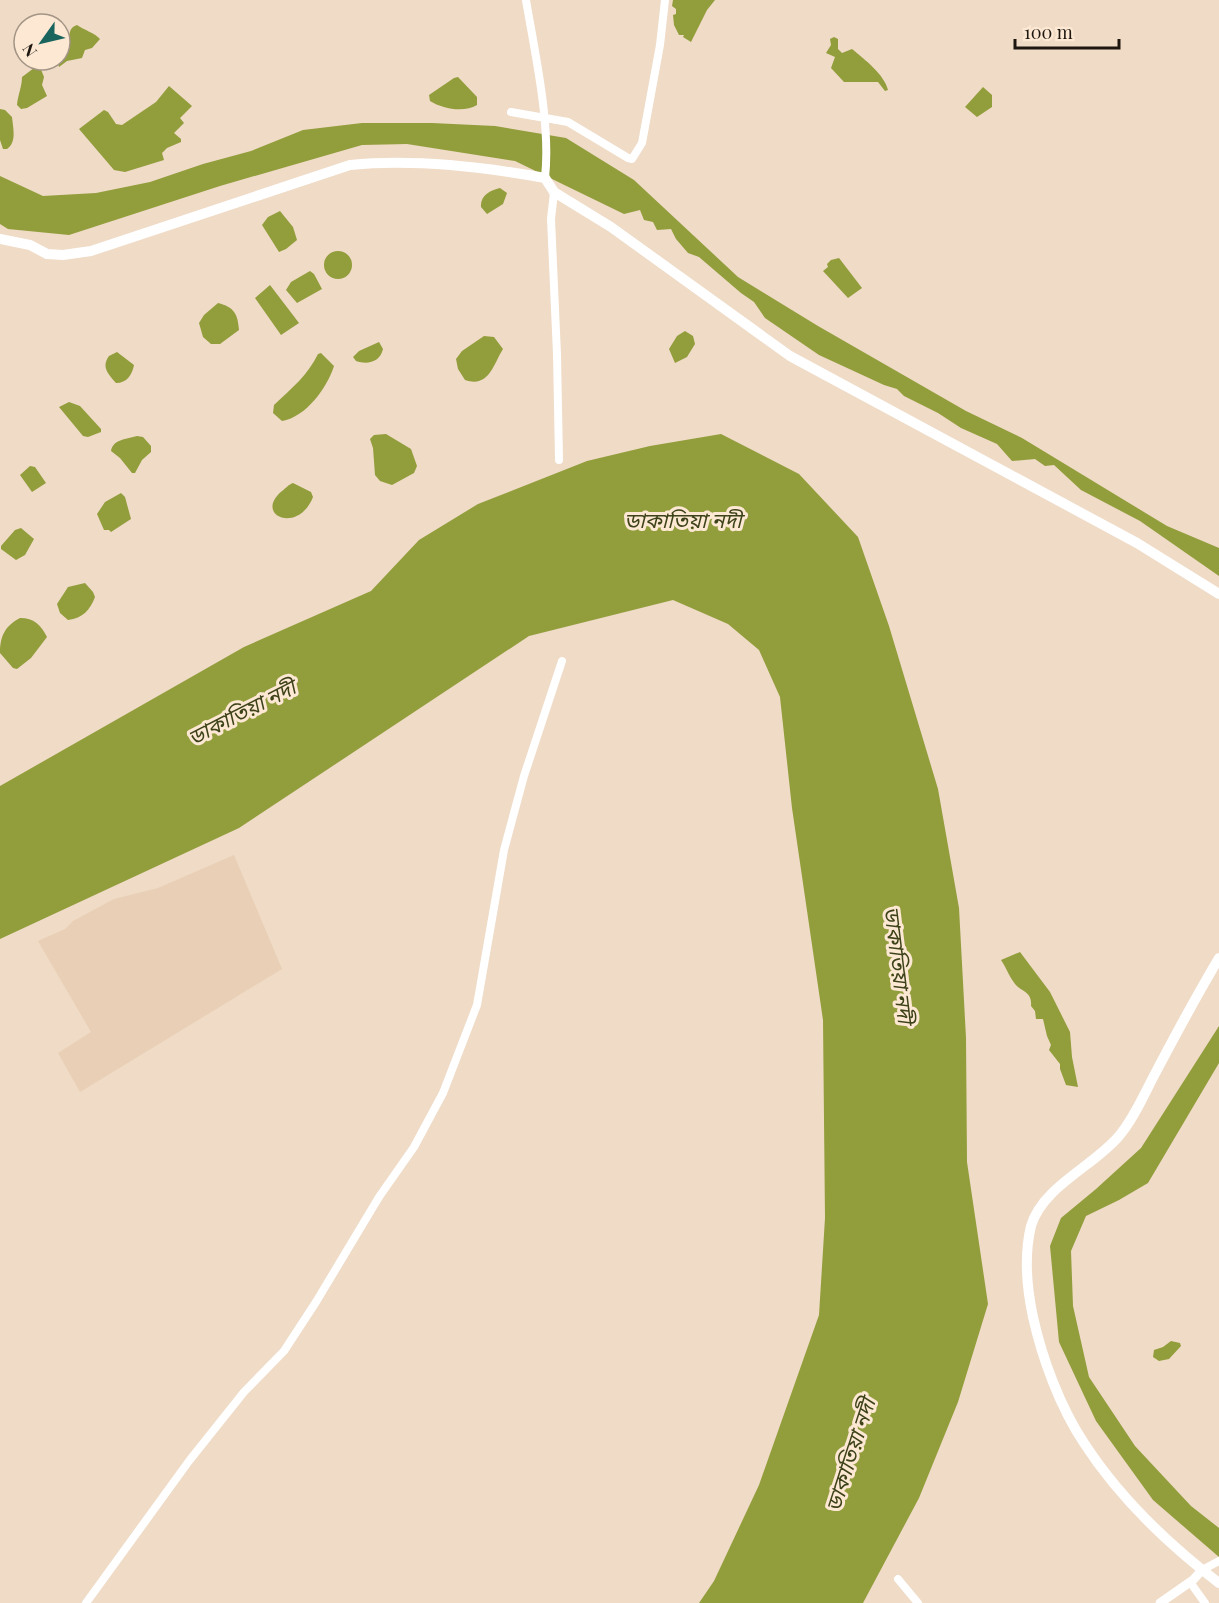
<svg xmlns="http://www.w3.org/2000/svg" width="1219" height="1603" viewBox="0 0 1219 1603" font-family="'Playfair Display','Noto Sans Bengali',serif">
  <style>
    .built { fill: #e8cfb5 }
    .water { fill: #929d3b }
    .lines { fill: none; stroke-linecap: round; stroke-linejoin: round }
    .minor { stroke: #fff; stroke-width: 8 }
    .tertiary { stroke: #fff; stroke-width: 9 }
    .secondary { stroke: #fff; stroke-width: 10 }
    .labels { text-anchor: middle; stroke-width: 6; stroke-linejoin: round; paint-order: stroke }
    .water-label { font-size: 21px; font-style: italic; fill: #3d4219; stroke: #fce8d3 }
  </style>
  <rect width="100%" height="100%" fill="#efdbc6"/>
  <!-- built -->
  <path class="built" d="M 234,855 L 282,969 L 80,1092 L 58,1053 L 91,1032 L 38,941 L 65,929 L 73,921 L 114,899 L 158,888 Z"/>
  <!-- water -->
  <path class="water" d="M 673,0 L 715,0 L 707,10 L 691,42 L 683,37 L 684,35 L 679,35 L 674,25 L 673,15 L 676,14 L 676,9 L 672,6 Z
    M 77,25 C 84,30 95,33 100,39 L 92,48 L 85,50 L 82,58 L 67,61 L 59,67 L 57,60 L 60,60 L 60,40 L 67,41 C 71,34 68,28 77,25 Z
    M 834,37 L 838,39 L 838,49 L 842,53 L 852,49 C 865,60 884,74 888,90 L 885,91 L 878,82 L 844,82 L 831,68 L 835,57 L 826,53 L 831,45 L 830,39 Z
    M 40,67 L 44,77 L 42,85 L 47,96 L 27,108 L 21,109 L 17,105 C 18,94 22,87 22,77 L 34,68 Z
    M 458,77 L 477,97 L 477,105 C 464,113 443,109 430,101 L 429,95 L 454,78 Z
    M 169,86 L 192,106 L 180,118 L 184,123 L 174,133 L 181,139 L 181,142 L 167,148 L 162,153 L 164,160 L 125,172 L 114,170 L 79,129 L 104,110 L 108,112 L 116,124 L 122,125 L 156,102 Z
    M 983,87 L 992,95 L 992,107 L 977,117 L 965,107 Z
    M 0,109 L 5,110 L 12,117 C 13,128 17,142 7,149 L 3,149 L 0,140 Z
    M 362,123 L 432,123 L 495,126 L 566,138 L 634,180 L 738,277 L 818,326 L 966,411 L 1022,438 L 1167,526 L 1219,548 L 1219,576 L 1140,521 L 1081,490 L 1054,465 L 1045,466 L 1035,459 L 1012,461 L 997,444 L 961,428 L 938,413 L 904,396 L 897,389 L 884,385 L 819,355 L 765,318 L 754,302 L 741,293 L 699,257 L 688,253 L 676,239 L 671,229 L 657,230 L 653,222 L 644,220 L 640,210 L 624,214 L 515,161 L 407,144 L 362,145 L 220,186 L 69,235 L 8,229 L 0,224 L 0,176 L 43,196 L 96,193 L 150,182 L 203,164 L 251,151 L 303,130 Z
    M 500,188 L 507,193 L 503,204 L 487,214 L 481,207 C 480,196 490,190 500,188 Z
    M 280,211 L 293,227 L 297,240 L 286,249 L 279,252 L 262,225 L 268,217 Z
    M324 265a14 14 0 1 1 28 0a14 14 0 1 1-28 0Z
    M 839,258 L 862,288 L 848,298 L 823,271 L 828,267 L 827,264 L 831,260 Z
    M 310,271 L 314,274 L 322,289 L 297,303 L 286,290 L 291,282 Z
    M 270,285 L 299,323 L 281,335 L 255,298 Z
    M 218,303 C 234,307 238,314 239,330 L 220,344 L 211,344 L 203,337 L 199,323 L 204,315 Z
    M 685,331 L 693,336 L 695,344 L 687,357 L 675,363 L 669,349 L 677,336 Z
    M 484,336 L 494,337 L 503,349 C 493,365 489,388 465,380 L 458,369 L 456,359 L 462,351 Z
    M 379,342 L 383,349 C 380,362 368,365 356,361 L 353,357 L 359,351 Z
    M 117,352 L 134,365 C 132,375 127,383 116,383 C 108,374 101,367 109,356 Z
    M 321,353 L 334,366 C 327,388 306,417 282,421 L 273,413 L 274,405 C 291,389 308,375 318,354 Z
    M 69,402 L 80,406 L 101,429 L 101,432 L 88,437 L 83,436 L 59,407 Z
    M 386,434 L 411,449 L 417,466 L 414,473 L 392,485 L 380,481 L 375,475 L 373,448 L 370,439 L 374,435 Z
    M 721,434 L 799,474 L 858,537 L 889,626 L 938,789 L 959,908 L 966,1038 L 967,1162 L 988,1304 L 958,1402 L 919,1498 L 863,1603 L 699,1603 L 714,1581 L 759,1485 L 819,1315 L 825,1218 L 823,1020 L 792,808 L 780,697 L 759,650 L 728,624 L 673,600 L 529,636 L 239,828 L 0,939 L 0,786 L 244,647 L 371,591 L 419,540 L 478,504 L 587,461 L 650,446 Z
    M 137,436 L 143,437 L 151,446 L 151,452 L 142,460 L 135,473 L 132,473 L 120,458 L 111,451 C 113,439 127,439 137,436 Z
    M 30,466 L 35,467 L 46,483 L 32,492 L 20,475 Z
    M 293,483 L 311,492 L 313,497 C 298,535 253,515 282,491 C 286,488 288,485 293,483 Z
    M 121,493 L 125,497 L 131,519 L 111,532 L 109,530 L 104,530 L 97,514 L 105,502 Z
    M 21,528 L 34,539 L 25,555 L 16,560 L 1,549 L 1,546 L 15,530 Z
    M 85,583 L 93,592 L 95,597 C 90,610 83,618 68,620 L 60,613 L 57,604 L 68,587 Z
    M 20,618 C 34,618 41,625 47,637 L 31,658 L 17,669 L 13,668 L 0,653 C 0,636 5,626 20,618 Z
    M 1020,952 L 1050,992 L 1070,1032 L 1072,1057 L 1078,1087 L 1066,1085 L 1060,1069 L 1060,1064 L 1049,1050 L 1051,1045 L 1047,1036 L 1043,1019 L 1036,1019 L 1035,1011 L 1031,1006 C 1032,994 1026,993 1018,987 C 1011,981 1006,967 1001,960 Z
    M 1219,1026 L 1219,1063 L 1148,1183 L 1119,1200 L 1086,1216 L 1071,1251 L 1073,1306 L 1089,1377 L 1135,1446 L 1191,1506 L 1219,1528 L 1219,1557 L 1153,1500 L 1096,1421 L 1059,1342 L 1050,1246 L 1061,1218 L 1096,1189 L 1141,1148 Z
    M 1171,1341 L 1180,1343 L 1181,1346 L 1169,1359 L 1159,1361 L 1153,1357 L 1154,1350 L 1163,1347 Z"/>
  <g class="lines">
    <!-- minor -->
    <path class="minor" d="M 526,0 C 535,54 551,124 545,178
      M 511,112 L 568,122 L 628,158 L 632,159 L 642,143 L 660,45 L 665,0
      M 554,192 L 551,219 L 557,354 L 559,460
      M 1202,1570 L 1219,1561
      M 898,1579 L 918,1603
      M 1190,1582 L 1205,1603
      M 86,1603 L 189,1461 L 244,1392 L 284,1351 L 316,1302 L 379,1197 L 414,1147 L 443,1093 L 477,1005 L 504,850 L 524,776 L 562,661"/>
    <!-- tertiary -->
    <path class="tertiary" d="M 1160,1603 L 1193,1580 L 1202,1570"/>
    <!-- secondary -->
    <path class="secondary" d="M 0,239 L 30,245 L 47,254 L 63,255 L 91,251 L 350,165 C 411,159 484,167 545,178 L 554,192 L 611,227 L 790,356 L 1137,543 L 1219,594
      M 1219,958 C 1197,995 1177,1032 1157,1070 C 1145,1092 1135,1117 1119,1136 C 1094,1166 1042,1187 1031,1226 C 1024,1255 1027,1289 1033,1317 C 1042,1358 1060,1407 1084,1443 C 1119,1497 1168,1544 1219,1583"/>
  </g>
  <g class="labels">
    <!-- water labels -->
    <g class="water-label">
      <text x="683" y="528">ডাকাতিয়া নদী</text>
      <text transform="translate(242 713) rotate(-27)" y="7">ডাকাতিয়া নদী</text>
      <text transform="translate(898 965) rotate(83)" y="7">ডাকাতিয়া নদী</text>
      <text transform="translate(851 1455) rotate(-72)" y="7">ডাকাতিয়া নদী</text>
    </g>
  </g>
  <!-- north arrow -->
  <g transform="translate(42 42) rotate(236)"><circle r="28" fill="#fce8d3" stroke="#a39485" stroke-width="1.5"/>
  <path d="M0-4.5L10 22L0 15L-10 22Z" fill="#19655e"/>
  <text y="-9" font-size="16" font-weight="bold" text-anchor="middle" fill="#1e1710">N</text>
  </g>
  <!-- scale -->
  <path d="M1015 39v9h104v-9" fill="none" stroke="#1e1710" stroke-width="3"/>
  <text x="1024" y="39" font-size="18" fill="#1e1710" stroke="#fce8d3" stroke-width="4.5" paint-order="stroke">100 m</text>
</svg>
